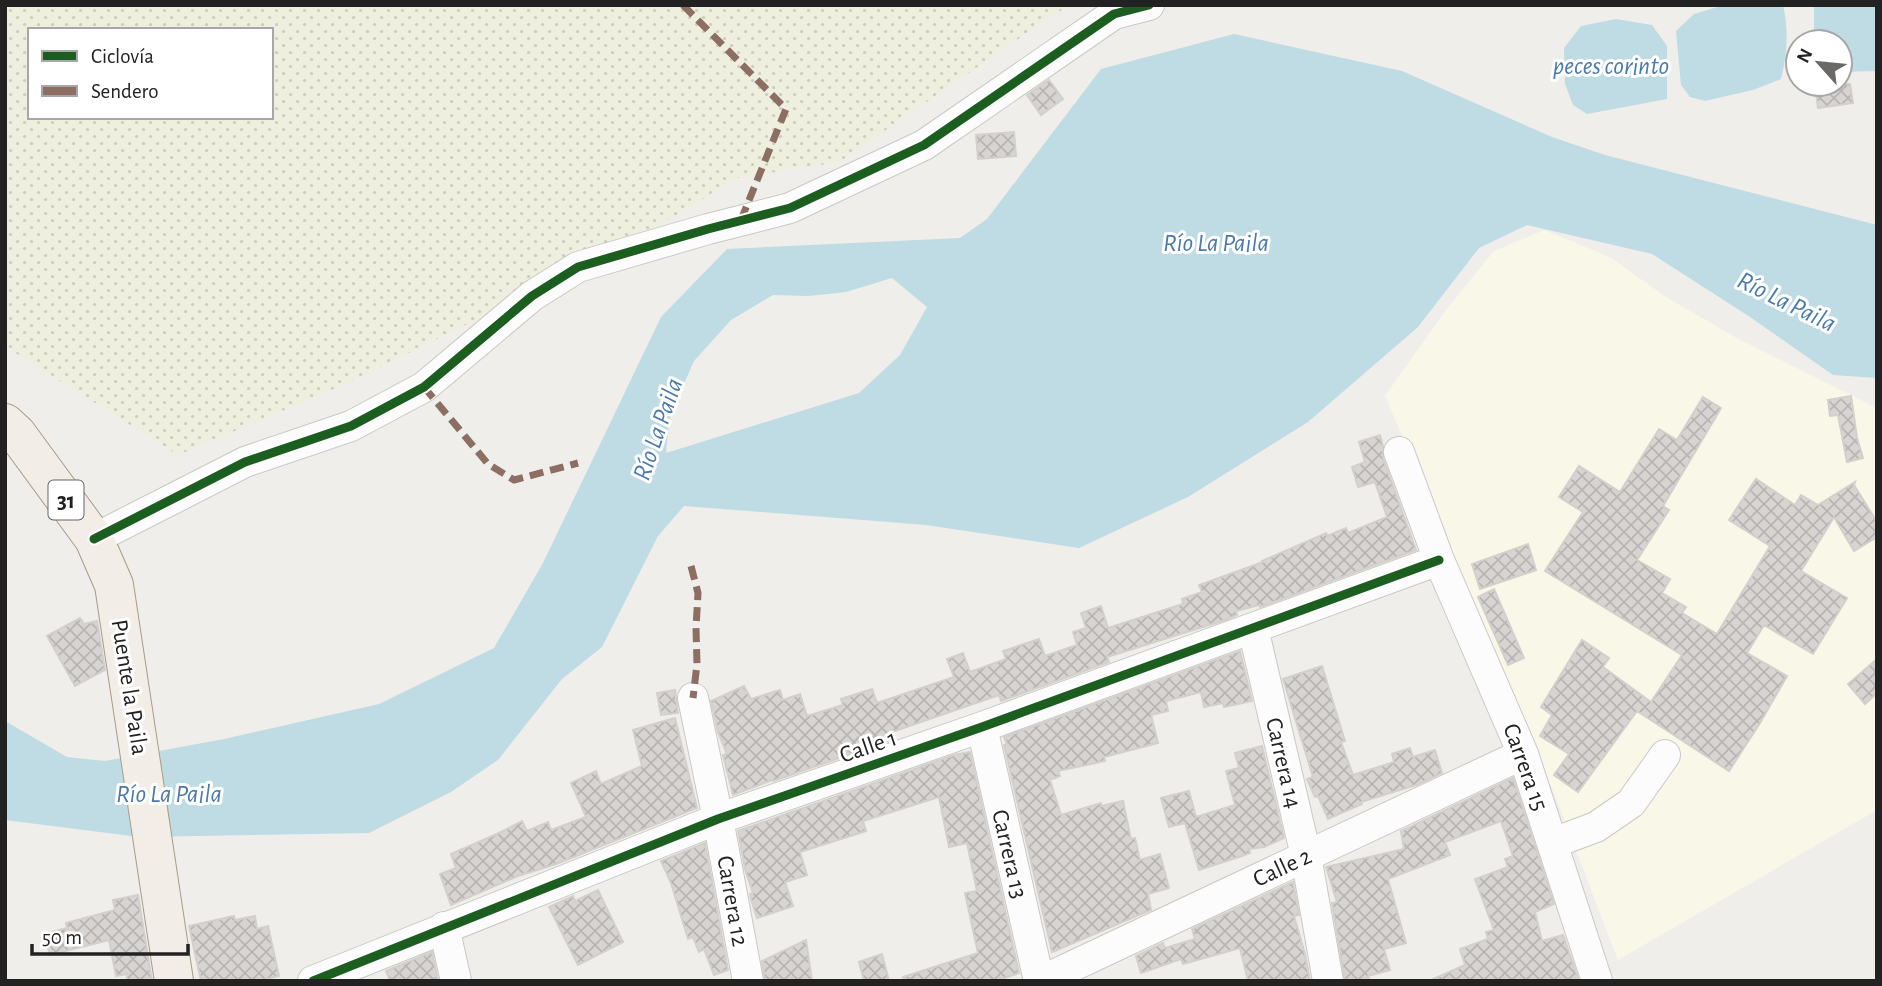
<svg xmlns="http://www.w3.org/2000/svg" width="1882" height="986" viewBox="0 0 1882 986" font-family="'Alegreya Sans',sans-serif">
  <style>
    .education { fill: #f8f7e8 }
    .farmland { fill: url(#farmland-dots); fill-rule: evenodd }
    .water { fill: #bfdbe3; fill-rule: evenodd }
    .building { fill: url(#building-cross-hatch); stroke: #d3d0cc; stroke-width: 2 }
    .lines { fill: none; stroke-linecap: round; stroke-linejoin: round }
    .minor-casing { stroke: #c9c8c7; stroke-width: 32 }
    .major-casing { stroke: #a79c86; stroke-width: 40 }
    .minor { stroke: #fdfcfc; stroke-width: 30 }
    .major { stroke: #f3ede7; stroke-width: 38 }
    .quiet { stroke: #8d6e63; stroke-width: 7; stroke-dasharray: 14 7; stroke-linecap: butt }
    .cycleway-casing { stroke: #fff; stroke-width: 13 }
    .cycleway { stroke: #1b5e20; stroke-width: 9 }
    .labels { text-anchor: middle; stroke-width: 6; stroke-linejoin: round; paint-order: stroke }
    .shield { fill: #fff; stroke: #646464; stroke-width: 2 }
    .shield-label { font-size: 23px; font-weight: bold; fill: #222 }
    .street-label { font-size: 24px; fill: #222; stroke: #fff }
    .water-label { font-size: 26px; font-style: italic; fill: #4a7aab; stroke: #fff }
  </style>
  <defs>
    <pattern id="farmland-dots" width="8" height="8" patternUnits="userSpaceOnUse" patternTransform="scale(1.75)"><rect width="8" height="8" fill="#efefdf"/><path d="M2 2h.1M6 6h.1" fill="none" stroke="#cdcdbf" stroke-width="1.8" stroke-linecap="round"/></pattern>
    <pattern id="building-cross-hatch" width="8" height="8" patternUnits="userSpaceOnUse" patternTransform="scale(1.75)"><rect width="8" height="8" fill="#d7d4d2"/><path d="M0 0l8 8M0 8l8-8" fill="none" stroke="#b8b6b4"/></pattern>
  </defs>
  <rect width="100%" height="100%" fill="#f0eeeb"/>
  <!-- education -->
  <path class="education" d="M 1544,230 L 1610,257 L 1666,297 L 1735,337 L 1873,406 L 1877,411 L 1877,810 L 1618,960 L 1544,767 L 1385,396 L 1449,306 L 1494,251 Z"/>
  <!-- farmland -->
  <path class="farmland" d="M 5,5 L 1070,5 L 1046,20 L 839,162 L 736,178 L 687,209 L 571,273 L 350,382 L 178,455 L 14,352 L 5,344 ZM 30,30 L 271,30 L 271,117 L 30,117 Z"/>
  <!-- water -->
  <path class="water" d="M 1724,5 L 1783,5 C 1789,31 1787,54 1781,79 L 1753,90 L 1705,101 L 1690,97 L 1681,85 L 1676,31 L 1694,14 Z
    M 1814,5 L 1877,5 L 1877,71 L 1840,72 L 1840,42 L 1814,42 Z
    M 1616,19 L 1652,25 L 1667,46 L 1667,99 L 1587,114 L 1573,105 L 1565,84 L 1564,48 L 1581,26 Z
    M 1234,34 L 1402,71 L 1552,137 L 1605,155 L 1877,225 L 1877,378 L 1833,375 L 1750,317 L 1652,254 L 1527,225 L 1479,248 L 1418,327 L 1308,422 L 1188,497 L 1079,548 L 926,525 L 684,506 L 658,536 L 602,647 L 562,679 L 498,760 L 451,792 L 369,833 L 139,837 L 5,820 L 5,721 L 67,757 L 105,761 L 224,739 L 379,704 L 494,648 L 543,563 L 661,317 L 727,249 L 960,238 L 987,219 L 1101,69 ZM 892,278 L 927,307 L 900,355 L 859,393 L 666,453 L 670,415 L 694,361 L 731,320 L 773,295 L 808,296 L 846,292 Z"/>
  <!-- building -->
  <path class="building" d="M 1049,80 L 1063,99 L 1041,115 L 1027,95 Z
    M 1815,84 L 1850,84 L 1853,103 L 1818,108 Z
    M 1014,132 L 1016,156 L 978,159 L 976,135 Z
    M 1851,396 L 1857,438 L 1863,458 L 1847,462 L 1838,415 L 1830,416 L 1828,400 Z
    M 1703,397 L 1721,408 L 1663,506 L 1669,510 L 1637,560 L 1670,579 L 1662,593 L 1686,607 L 1682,613 L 1717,634 L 1770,546 L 1729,520 L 1756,479 L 1795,505 L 1801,495 L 1818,505 L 1855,482 L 1854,485 L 1877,522 L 1877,537 L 1854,551 L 1834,517 L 1801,571 L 1847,598 L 1813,654 L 1764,625 L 1747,653 L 1787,676 L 1760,723 L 1729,771 L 1637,711 L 1578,792 L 1554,775 L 1569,754 L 1540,736 L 1552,715 L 1541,707 L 1582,640 L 1609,658 L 1603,667 L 1651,702 L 1682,655 L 1545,571 L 1583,512 L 1559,497 L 1579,466 L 1620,492 L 1659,429 L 1677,440 Z
    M 1380,435 L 1383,446 L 1383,458 L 1416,550 L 1260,607 L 1259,605 L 1236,611 L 1237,615 L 1225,620 L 1107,657 L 1109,662 L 1001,701 L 999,695 L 892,732 L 894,739 L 773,781 L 772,780 L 733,795 L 723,755 L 727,754 L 718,732 L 711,701 L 744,686 L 751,699 L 780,690 L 783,700 L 800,694 L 807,716 L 843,705 L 841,699 L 872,689 L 877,703 L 954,677 L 947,659 L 963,653 L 970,672 L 1006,659 L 1003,651 L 1039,639 L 1045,656 L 1077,645 L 1073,632 L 1086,628 L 1081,613 L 1101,606 L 1108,628 L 1183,604 L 1182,599 L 1202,592 L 1199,585 L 1263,562 L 1262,561 L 1326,533 L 1327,536 L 1346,528 L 1348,533 L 1387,517 L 1375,482 L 1358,487 L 1352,467 L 1365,462 L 1359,442 Z
    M 1528,544 L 1536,570 L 1480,589 L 1472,564 Z
    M 1494,589 L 1524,658 L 1508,665 L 1478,597 Z
    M 80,618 L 84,624 L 97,621 L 105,670 L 75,686 L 47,636 Z
    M 1240,651 L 1252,701 L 1224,707 L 1223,703 L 1204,707 L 1201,692 L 1166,701 L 1168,711 L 1151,715 L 1158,743 L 1104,757 L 1105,761 L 1058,771 L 1060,776 L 1050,780 L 1061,815 L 1101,803 L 1101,806 L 1123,801 L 1131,839 L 1135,838 L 1140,860 L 1160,854 L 1169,888 L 1148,894 L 1151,910 L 1052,952 L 1004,745 L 1007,744 L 1004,737 Z
    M 1877,659 L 1877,693 L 1865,704 L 1848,684 Z
    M 1322,666 L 1345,741 L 1341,742 L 1353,775 L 1394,762 L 1392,754 L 1410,748 L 1413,757 L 1435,750 L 1442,773 L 1419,784 L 1361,802 L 1362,804 L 1328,819 L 1318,796 L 1315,797 L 1307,779 L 1313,777 L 1283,679 Z
    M 675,690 L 678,713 L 661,715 L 657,693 Z
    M 675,718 L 697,808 L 556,864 L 518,876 L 451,905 L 440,874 L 456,868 L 451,854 L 499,833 L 522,821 L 527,831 L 548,822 L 551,830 L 586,817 L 571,783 L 596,771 L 601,784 L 642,766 L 633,730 Z
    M 1262,746 L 1284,838 L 1264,847 L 1249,849 L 1250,853 L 1242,856 L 1199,870 L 1185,823 L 1169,827 L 1161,798 L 1189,791 L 1196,817 L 1235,805 L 1226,771 L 1239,768 L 1235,753 Z
    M 970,752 L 1019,973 L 996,981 L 904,981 L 903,977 L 978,953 L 965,893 L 977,891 L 967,843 L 949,847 L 939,797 L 863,821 L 866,831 L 800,852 L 807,875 L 785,882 L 793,906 L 757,918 L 751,899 L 750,894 L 753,893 L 745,869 L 738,831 L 954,755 Z
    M 1513,778 L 1554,904 L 1535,912 L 1542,941 L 1563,935 L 1579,981 L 1429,981 L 1465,965 L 1460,949 L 1488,939 L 1486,932 L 1494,930 L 1475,879 L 1508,867 L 1505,859 L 1513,856 L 1501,821 L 1445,842 L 1450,855 L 1388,879 L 1406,943 L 1384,949 L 1390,970 L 1368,976 L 1370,981 L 1345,981 L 1332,903 L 1337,902 L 1326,867 L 1404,849 L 1401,831 Z
    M 705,843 L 728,970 L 714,975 L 704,949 L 699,952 L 693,937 L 688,939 L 671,883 L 661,861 Z
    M 1293,882 L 1299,915 L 1294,916 L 1305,954 L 1310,981 L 1248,981 L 1240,948 L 1183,964 L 1181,959 L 1141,973 L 1136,956 L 1163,943 L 1165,948 L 1195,939 L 1192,929 Z
    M 598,890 L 623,942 L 578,965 L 549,907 L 573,896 L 575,901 Z
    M 138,895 L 152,981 L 127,981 L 127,974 L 116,976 L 109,940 L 50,955 L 44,934 L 67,928 L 66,923 L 115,910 L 113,900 Z
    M 234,916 L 235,920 L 255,916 L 257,929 L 268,926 L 279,976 L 258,981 L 201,981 L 189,926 Z
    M 806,940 L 812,981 L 765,981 L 762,961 Z
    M 432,952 L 438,981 L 390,981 L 386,971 Z
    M 882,954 L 889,981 L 864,981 L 859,962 Z"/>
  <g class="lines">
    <!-- minor casing -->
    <g class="minor-casing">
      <path id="minor" d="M 1399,452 L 1439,560 L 1523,754 L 1597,981
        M 94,539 L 245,462 L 351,426 L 424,387 L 532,296 L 578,267 L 708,229 L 790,208 L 924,145 L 1114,14 L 1149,5
        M 1253,628 L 1306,856 L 1328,981
        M 693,698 L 718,819 L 748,981
        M 982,727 L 1039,981
        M 1553,843 L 1596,827 L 1631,803 L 1665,755
        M 444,927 L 456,981
        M 313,981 L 718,819 L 982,727 L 1439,560
        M 1041,981 L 1523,754"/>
    </g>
    <!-- major casing -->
    <g class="major-casing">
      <path id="major" d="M 5,423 L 17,434 L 94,539 L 114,585 L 174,981"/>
    </g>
    <!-- minor -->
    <use href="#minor" class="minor"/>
    <!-- major -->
    <use href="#major" class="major"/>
    <!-- quiet -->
    <path class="quiet" d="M 683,5 L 786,109 L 741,220
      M 424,387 L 488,464 L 514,480 L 578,463
      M 691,566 L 698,593 L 696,628 L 697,664 L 693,698"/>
    <!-- cycleway casing -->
    <g class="cycleway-casing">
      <path id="cycleway" d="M 94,539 L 245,462 L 351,426 L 424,387 L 532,296 L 578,267 L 708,229 L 790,208 L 924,145 L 1114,14 L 1149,5
        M 313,981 L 718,819 L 982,727 L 1439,560"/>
    </g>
    <!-- cycleway -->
    <use href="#cycleway" class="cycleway"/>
  </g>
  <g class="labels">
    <!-- shield labels -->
    <rect class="shield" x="48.5" y="480.5" width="35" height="39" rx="5"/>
    <g class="shield-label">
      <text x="66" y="508">31</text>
    </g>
    <!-- street labels -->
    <g class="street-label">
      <text transform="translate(130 687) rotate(81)" y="8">Puente la Paila</text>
      <text transform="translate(868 746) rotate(-19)" y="8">Calle 1</text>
      <text transform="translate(1284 763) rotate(77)" y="8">Carrera 14</text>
      <text transform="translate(1526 767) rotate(70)" y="8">Carrera 15</text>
      <text transform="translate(1010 854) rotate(77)" y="8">Carrera 13</text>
      <text transform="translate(1282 867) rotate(-25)" y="8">Calle 2</text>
      <text transform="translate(733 901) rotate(80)" y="8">Carrera 12</text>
    </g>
    <!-- water labels -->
    <g class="water-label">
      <text x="1611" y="74">peces corinto</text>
      <text x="1216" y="251">Río La Paila</text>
      <text transform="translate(1787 301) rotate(26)" y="9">Río La Paila</text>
      <text transform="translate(657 429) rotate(-71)" y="9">Río La Paila</text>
      <text x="169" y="802">Río La Paila</text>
    </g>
  </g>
  <!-- border -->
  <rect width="1882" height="986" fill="none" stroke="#222222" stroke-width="14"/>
  <!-- legend -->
  <rect x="28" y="28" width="245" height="91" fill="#ffffff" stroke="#a7a7a7" stroke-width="2"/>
  <rect x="42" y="51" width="35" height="10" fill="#1b5e20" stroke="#a7a7a7" stroke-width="2"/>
  <text x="91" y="63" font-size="21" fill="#222222">Ciclovía</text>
  <rect x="42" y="86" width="35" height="10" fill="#8d6e63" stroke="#a7a7a7" stroke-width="2"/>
  <text x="91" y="98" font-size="21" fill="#222222">Sendero</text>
  <!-- north arrow -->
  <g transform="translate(1819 63) rotate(297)"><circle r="33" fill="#ffffff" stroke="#a7a7a7" stroke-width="2"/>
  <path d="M0-5L12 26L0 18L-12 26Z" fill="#6a6968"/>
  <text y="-10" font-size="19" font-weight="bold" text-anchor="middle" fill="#222222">N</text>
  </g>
  <!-- scale -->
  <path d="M32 944v10h156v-10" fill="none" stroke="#222222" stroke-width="3.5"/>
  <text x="42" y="944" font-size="21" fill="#222222" stroke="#ffffff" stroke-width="5" paint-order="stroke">50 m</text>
</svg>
